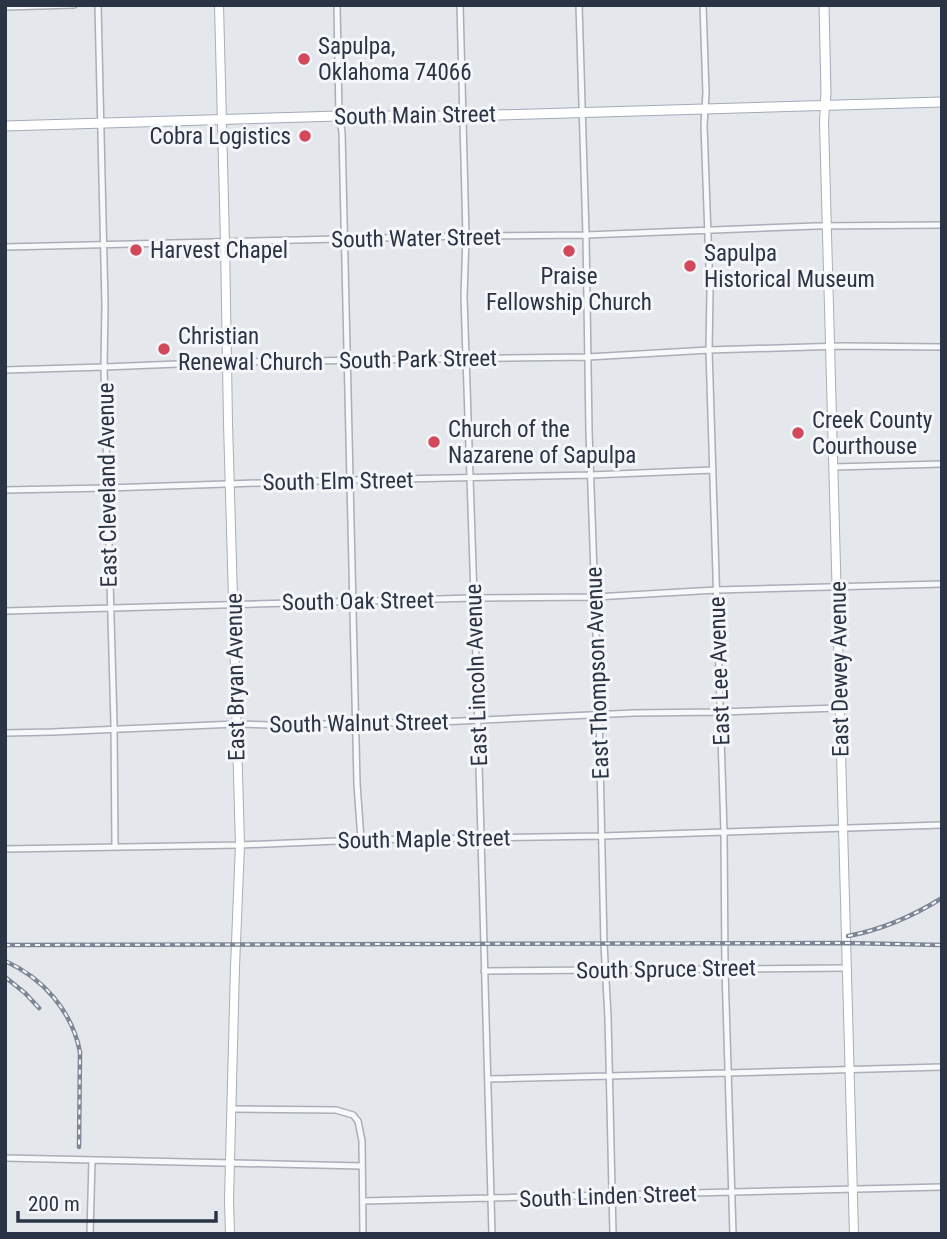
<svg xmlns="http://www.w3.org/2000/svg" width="947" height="1239" viewBox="0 0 947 1239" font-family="'Roboto Condensed',sans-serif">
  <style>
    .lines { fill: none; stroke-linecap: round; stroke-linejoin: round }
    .street-casing { stroke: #a9aeb7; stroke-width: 8 }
    .secondary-casing { stroke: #a9aeb7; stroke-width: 10 }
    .primary-casing { stroke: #a3abb8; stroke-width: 11 }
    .street { stroke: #f7f8fa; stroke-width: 5 }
    .secondary { stroke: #fff; stroke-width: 8 }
    .primary { stroke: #fff; stroke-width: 9 }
    .rail-casing { stroke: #7d8696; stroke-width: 4.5 }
    .rail { stroke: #f4f6f9; stroke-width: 2; stroke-dasharray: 5; stroke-linecap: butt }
    .poi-dot { fill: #d1495b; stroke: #f4f6f9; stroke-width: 2.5 }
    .labels { text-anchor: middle; stroke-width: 6; stroke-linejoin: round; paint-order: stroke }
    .poi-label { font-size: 23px; fill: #2b3445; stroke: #f4f6f9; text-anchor: start }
    .street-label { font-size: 23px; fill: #2b3445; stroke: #f4f6f9 }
  </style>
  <rect width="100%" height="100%" fill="#e4e7ec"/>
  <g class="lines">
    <!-- street casing -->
    <g class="street-casing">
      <path id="street" d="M 98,5 L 105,305 L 104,367 L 114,724 L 115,847
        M 337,5 L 339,116 L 342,132 L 357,784 L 361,840
        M 460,5 L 466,236 L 464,297 L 476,657 L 492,1234
        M 579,5 L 586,235 L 589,431 L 599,715 L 604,944 L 608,1017 L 613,1234
        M 703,5 L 706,93 L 704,125 L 710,292 L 709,350 L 724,832 L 725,969 L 733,1234
        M 5,7 L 74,5
        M 5,247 L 466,236 L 586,235 L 816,226 L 942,225
        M 5,370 L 104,367 L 227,362 L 588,357 L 709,350 L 843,346 L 942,347
        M 834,467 L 942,464
        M 5,490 L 107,488 L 350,480 L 591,475 L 713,470
        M 5,611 L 474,598 L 595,597 L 716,590 L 942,584
        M 5,733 L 52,732 L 236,724 L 270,725 L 439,722 L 634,713 L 720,712 L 839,708
        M 5,849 L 240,845 L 361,840 L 602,836 L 942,825
        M 484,971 L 847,968
        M 488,1079 C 639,1075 791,1072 942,1067
        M 232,1109 L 336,1110 L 353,1115 L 358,1121 L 362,1141 L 363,1234
        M 5,1158 L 362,1166
        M 363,1201 L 942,1187
        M 90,1234 L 92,1160"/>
    </g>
    <!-- secondary casing -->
    <g class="secondary-casing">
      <path id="secondary" d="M 219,5 L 225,242 L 228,423 L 240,845 L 235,967 L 229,1200 L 230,1234
        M 825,105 L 824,122 L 854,1234"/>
    </g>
    <!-- primary casing -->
    <g class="primary-casing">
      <path id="primary" d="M 824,5 L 826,93 L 825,105
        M 5,126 L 339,116 L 463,116 L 942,102"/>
    </g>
    <!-- street -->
    <use href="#street" class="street"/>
    <!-- secondary -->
    <use href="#secondary" class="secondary"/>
    <!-- primary -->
    <use href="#primary" class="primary"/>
    <!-- rail casing -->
    <g class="rail-casing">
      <path id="rail" d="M 848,936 C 881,930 913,916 942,898
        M 5,945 L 846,943 L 942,945
        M 5,961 C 43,978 72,1011 80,1052 L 79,1147
        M 5,977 L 25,993 L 39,1008"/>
    </g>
    <!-- rail -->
    <use href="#rail" class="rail"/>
  </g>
  <!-- markers -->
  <g class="poi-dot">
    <circle cx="304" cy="59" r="7"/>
    <circle cx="305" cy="136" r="7"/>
    <circle cx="136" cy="250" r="7"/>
    <circle cx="569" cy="251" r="7"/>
    <circle cx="690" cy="266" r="7"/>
    <circle cx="164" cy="349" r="7"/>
    <circle cx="798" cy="433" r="7"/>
    <circle cx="434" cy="442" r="7"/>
  </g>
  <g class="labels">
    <!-- poi labels -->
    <g class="poi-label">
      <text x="318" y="54">Sapulpa,<tspan x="318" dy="26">Oklahoma 74066</tspan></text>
      <text x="291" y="144" text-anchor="end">Cobra Logistics</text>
      <text x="150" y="258">Harvest Chapel</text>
      <text x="704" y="261">Sapulpa<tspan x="704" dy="26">Historical Museum</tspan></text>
      <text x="569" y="284" text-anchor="middle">Praise<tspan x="569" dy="26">Fellowship Church</tspan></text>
      <text x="178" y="344">Christian<tspan x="178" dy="26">Renewal Church</tspan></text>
      <text x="812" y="428">Creek County<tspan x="812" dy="26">Courthouse</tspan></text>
      <text x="448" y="437">Church of the<tspan x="448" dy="26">Nazarene of Sapulpa</tspan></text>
    </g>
    <!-- street labels -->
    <g class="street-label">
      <text transform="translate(415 115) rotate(-1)" y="8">South Main Street</text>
      <text transform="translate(416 238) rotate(-1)" y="8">South Water Street</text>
      <text transform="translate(418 359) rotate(-1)" y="8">South Park Street</text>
      <text transform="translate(338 481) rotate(-1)" y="8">South Elm Street</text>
      <text transform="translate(107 485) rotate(-91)" y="8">East Cleveland Avenue</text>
      <text transform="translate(358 601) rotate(-1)" y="8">South Oak Street</text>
      <text transform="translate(839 669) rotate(-91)" y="8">East Dewey Avenue</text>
      <text transform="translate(719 671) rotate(-92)" y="8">East Lee Avenue</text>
      <text transform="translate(597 673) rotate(-92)" y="8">East Thompson Avenue</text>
      <text transform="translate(476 675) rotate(-92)" y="8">East Lincoln Avenue</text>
      <text transform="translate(235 677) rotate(-91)" y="8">East Bryan Avenue</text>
      <text transform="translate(359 723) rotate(-1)" y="8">South Walnut Street</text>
      <text transform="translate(424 839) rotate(-1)" y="8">South Maple Street</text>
      <text transform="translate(666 969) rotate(-1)" y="8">South Spruce Street</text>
      <text transform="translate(608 1196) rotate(-2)" y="8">South Linden Street</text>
    </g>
  </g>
  <!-- border -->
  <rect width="947" height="1239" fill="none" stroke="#2b3445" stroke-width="14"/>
  <!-- scale -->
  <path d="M18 1211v10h198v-10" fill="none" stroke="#2b3445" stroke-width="3.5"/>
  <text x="28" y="1211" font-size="21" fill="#2b3445" stroke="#f4f6f9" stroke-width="5" paint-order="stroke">200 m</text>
</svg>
